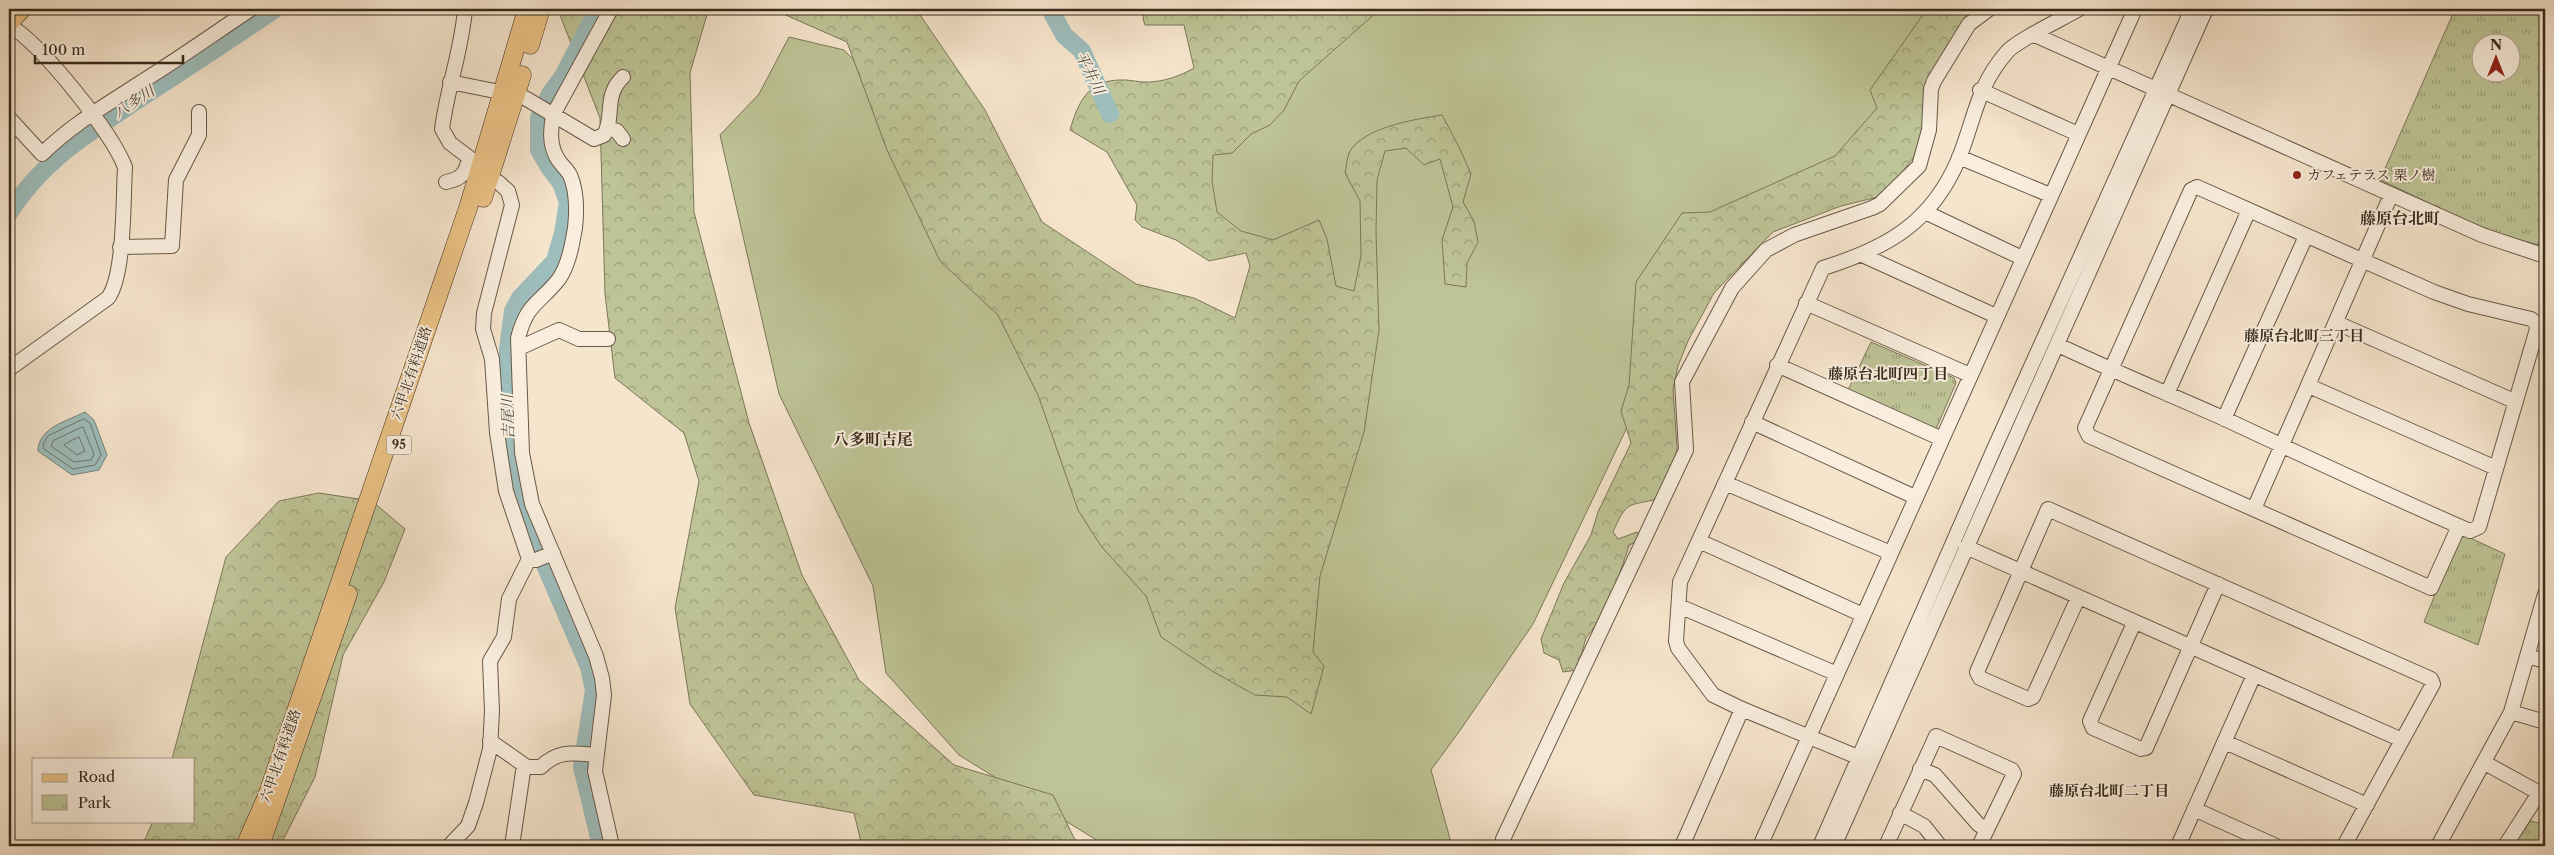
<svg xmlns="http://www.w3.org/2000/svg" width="2554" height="855" viewBox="0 0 2554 855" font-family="'Libre Caslon Text','Noto Serif JP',serif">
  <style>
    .green { fill: #bec497; stroke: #7b7759 }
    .forest { fill: url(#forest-crowns); stroke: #7b7759 }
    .park { fill: url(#park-tufts); stroke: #7b7759; fill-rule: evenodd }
    .water { fill: #9ebebd; stroke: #75837c }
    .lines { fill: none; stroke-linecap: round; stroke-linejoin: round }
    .shore { stroke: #6b746c; stroke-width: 1 }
    .river { stroke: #9ebebd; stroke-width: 18 }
    .minor-casing { stroke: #685948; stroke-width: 16 }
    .major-casing { stroke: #382a1b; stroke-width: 19 }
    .minor { stroke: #f9eede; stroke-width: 14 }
    .major { stroke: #ebc286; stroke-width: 18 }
    .poi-dot { fill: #8f2418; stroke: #f9eede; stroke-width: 2 }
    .labels { text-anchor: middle; stroke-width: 4; stroke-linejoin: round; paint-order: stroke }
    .shield { fill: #f9eede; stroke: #726556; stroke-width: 1 }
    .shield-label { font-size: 12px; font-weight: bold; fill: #382a1b }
    .poi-label { font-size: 14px; fill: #382a1b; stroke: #f9eede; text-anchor: start }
    .street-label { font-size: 14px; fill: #382a1b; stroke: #f9eede }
    .water-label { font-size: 15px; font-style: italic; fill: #524f44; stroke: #f9eede }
    .neighbourhood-label { font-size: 15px; font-weight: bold; fill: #382a1b; stroke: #f9eede }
    .quarter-label { font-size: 16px; font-weight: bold; fill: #382a1b; stroke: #f9eede }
  </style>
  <defs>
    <pattern id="forest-crowns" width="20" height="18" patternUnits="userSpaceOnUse" patternTransform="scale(1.25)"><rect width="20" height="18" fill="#bec497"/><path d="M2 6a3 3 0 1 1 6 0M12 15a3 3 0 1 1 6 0" fill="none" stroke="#9b9f7a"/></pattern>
    <pattern id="park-tufts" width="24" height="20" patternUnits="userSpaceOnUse" patternTransform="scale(1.25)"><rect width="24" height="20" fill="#bec497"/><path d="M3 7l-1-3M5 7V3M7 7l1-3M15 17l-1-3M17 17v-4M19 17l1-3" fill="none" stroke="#9b9f7a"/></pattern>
  </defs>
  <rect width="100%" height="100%" fill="#f6e5cd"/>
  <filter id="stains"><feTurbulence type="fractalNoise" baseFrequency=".004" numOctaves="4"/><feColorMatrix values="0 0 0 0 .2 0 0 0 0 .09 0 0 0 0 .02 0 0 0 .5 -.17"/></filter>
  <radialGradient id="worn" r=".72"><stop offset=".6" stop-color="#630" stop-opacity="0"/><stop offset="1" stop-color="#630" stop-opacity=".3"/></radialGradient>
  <!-- green -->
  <path class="green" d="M 1301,9 L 1954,9 L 1844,157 L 1731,210 L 1533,624 L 1461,729 L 1431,770 L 1452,846 L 1099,846 L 1098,841 L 959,755 L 886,673 L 873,586 L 779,394 L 720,135 L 759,94 L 789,37 L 844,50 L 1114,324 L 1235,377 L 1280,257 L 1160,198 Z"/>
  <!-- forest -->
  <path class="forest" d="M 563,9 L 735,9 L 708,11 L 690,73 L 694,212 L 749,423 L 802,575 L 859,680 L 954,765 L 1053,795 L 1078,846 L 862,846 L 854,813 L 754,795 L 690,704 L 675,608 L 699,481 L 684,433 L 615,378 L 605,294 L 600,118 L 560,15 Z
    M 772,9 L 916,9 L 985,110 L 1042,222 L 1136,284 L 1194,298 L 1235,318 L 1250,266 L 1246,253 L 1209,261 L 1176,240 L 1142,227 L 1135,220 L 1137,205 L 1107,152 L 1070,130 C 1078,103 1087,81 1119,80 C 1129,79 1140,83 1150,82 C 1166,81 1180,76 1194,68 L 1184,25 L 1145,25 L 1143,19 L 1144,9 L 1380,9 L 1299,81 L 1284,110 L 1270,125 L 1251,134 L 1232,153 L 1213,155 L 1212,181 L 1217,212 L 1241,231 L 1273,240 L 1319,220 L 1327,239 L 1336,286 L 1354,291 L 1361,256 L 1360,201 L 1345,173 C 1346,167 1347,159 1349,153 C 1362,127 1417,119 1442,115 L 1459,147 L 1471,174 L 1463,202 L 1474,221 L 1478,242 L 1467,263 L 1466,287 L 1445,284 L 1442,240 L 1453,207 L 1440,159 L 1424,165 L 1406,148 L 1385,151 L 1377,180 L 1376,232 L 1379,330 L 1364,432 L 1320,576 L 1313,652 L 1324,666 L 1311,714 L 1287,697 L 1255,695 L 1212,671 L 1161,637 L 1146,596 L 1101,546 L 1078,510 L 1038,395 L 998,315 L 940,261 L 887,150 L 847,42 Z
    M 1927,9 L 1979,9 L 1949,46 L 1920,149 L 1893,184 L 1878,197 L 1841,206 L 1773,232 L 1714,293 L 1688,341 L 1678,366 L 1673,389 L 1677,447 L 1675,462 L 1659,499 C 1628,506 1627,500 1613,532 L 1618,539 L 1637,532 L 1640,538 L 1629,546 L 1607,611 L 1586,638 L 1577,670 L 1563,672 L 1559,660 L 1544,653 L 1541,639 L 1564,583 L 1591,535 L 1598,512 L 1631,443 L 1621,411 L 1629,385 L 1636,282 L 1682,213 L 1710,212 L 1835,156 L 1877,108 L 1870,90 Z
    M 319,493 L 372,501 L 405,529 L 384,582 L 343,655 L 315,777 L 280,846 L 142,846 L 153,821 L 194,821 L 194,759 L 172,759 L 226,557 L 279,501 Z"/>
  <!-- park -->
  <path class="park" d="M 2455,9 L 2545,9 L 2545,246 C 2488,235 2433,204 2380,180 ZM 2482,42 L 2512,42 L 2512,72 L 2482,72 Z
    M 1871,342 L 1954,378 L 1956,383 L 1936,429 L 1848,390 Z
    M 2466,536 L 2505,554 L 2478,645 L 2424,622 L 2457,539 Z
    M 2545,813 L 2545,846 L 2513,846 L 2530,821 L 2539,823 Z"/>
  <!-- water -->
  <path class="water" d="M 85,412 L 94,420 L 107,455 L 99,470 L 72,475 L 38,451 C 38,428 67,421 85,412 Z"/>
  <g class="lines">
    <!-- shore -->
    <path class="shore" d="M 84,419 L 90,423 L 101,455 L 95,465 L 73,469 L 44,449 L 43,444 L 48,436 Z
      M 83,427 L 94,454 L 91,460 L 74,462 L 51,446 L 53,441 Z
      M 79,437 L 85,451 L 77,455 L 64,445 Z"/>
    <!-- river -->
    <path class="river" d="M 598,9 L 563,76 L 550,94 L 539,118 L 539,150 L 549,167 L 561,183 L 568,202 L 563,233 L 555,261 L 520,298 L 513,311 L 508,349 L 507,431 L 516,492 L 532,535 L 589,667 L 594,690 L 582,767 L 601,846
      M 1050,9 L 1064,35 L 1082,51 L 1110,114
      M 9,213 C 44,159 87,134 139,99 C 184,70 230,40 275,9"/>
    <!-- minor casing -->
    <g class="minor-casing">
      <path id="minor" d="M 465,9 C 462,49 447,89 442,129 L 450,143 L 475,162
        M 611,9 L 553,115 C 551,129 549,142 556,156 C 559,163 566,168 570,175 C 577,191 577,210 575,228 C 572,245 569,264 559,279 C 539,304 527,303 518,338 L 522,453 L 532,504 L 596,656 L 602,678 L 604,695 L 595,771 L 612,846
        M 9,25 C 42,45 111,131 125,167 C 123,199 125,275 108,298 L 9,369
        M 2035,35 L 2482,235 L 2545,256
        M 450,82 L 495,91
        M 1980,90 L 2078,134
        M 525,98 L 594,139 L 604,135 C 615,116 603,96 623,77
        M 9,118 L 42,154 C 75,122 105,106 143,81 C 180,58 215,33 251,9
        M 608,128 L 617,131 L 623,139
        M 1959,157 L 2050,195
        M 446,182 C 462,179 466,173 469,158
        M 1925,212 L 2022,258
        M 120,247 L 172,246 L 176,180 L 199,135 L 199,112
        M 1862,255 L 1996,316
        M 1806,303 L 1970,375
        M 2337,323 L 2514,401
        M 2058,345 C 2113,371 2169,394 2225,419 C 2306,457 2387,495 2470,531 L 2479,527 L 2537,329 L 2536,323 L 2531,319 L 2468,304 L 2434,292 L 2197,187 L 2191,190 L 2085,428 L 2089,436 L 2431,588 L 2459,526
        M 519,348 L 559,330 L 579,339 L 608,339
        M 1777,365 L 1942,439
        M 2309,386 L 2496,468
        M 2167,394 L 2249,210
        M 2224,419 L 2306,236
        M 1752,422 L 1915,497
        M 1725,483 L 1891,553
        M 2254,509 L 2391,195
        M 1699,541 L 1863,615
        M 1966,547 L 2402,740
        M 529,559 L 536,560 L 553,553
        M 2078,598 L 2033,697 L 2028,699 L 1980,678 L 1977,672 L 2048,509 L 2431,679 L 2433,684 L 2344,846
        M 1679,606 L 1837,674
        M 2134,623 L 2090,721 L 2093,728 L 2141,749 L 2146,748 L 2218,584
        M 2527,656 L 2545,661
        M 2511,712 L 2545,722
        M 490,741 L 527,767 L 541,767 C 558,750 573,753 595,755
        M 2225,742 L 2367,805
        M 1860,758 L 1742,709 L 1713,695 L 1678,648 L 1676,641 L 1680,582 L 1823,268 C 1887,248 1932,223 1959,158 C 1975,118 1977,86 2007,52 C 2016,41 2064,18 2079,9
        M 2485,763 L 2545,796
        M 1920,769 L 1935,775 L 1978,824 L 1987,830
        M 2194,809 L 2276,846
        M 1900,813 L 1924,826 L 1940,846
        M 1503,839 L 1686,450 L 1682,382 L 1732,288 L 1766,250 L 1794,235 L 1872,208 L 1880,204 L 1919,166 L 1929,130 L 1931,89 L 1934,81 L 1969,24 L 1989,9
        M 449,846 L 468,826 L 476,803 L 490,749 L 492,711 L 490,661 L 504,637 L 509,599 L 529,559 L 506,491 L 497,433 L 492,359 L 483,329 L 484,313 L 512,205 L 508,191 L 498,182
        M 512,846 L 524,765
        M 1682,846 L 1742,709
        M 1760,846 L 2135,9
        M 1820,846 L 1994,449 L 2192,9
        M 1834,846 L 2206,9
        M 1886,846 L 1936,736 L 2012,770 L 2014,774 L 1979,846
        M 2178,846 L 2254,675
        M 2438,846 L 2511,712 L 2545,594
        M 2505,846 L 2539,793"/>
    </g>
    <!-- major casing -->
    <g class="major-casing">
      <path id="major" d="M 9,23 L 22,9
        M 530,45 L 541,9
        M 483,198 L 522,75
        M 245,846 L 267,796 L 469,205 L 527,9
        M 260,846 L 348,594"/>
    </g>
    <!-- minor -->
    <use href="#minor" class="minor"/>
    <!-- major -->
    <use href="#major" class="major"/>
  </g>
  <!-- markers -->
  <circle class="poi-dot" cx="2297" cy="175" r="5"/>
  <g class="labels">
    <!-- shield labels -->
    <rect class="shield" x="386.5" y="435.5" width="25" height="19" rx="4"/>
    <g class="shield-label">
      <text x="399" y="449">95</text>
    </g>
    <!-- poi labels -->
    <g class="poi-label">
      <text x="2307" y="180">カフェテラス 栗ノ樹</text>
    </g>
    <!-- street labels -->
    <g class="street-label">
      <text transform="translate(411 373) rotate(-71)" y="5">六甲北有料道路</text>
      <text transform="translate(280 756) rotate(-71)" y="5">六甲北有料道路</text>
    </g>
    <!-- water labels -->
    <g class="water-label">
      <text transform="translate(1090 73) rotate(63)" y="5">平井川</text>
      <text transform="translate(134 102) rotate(-33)" y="5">八多川</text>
      <text transform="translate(508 417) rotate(-92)" y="5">吉尾川</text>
    </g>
    <!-- neighbourhood labels -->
    <g class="neighbourhood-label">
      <text x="2304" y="341">藤原台北町三丁目</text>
      <text x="1888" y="379">藤原台北町四丁目</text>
      <text x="2109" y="796">藤原台北町二丁目</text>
    </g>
    <!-- quarter labels -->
    <g class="quarter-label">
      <text x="2400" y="224">藤原台北町</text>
      <text x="873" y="445">八多町吉尾</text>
    </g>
  </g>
  <!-- margin -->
  <rect width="2554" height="855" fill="none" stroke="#f6e5cd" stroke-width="30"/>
  <rect x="10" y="10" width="2534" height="835" fill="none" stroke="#382a1b" stroke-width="2.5"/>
  <rect x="15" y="15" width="2524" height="825" fill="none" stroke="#382a1b"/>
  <!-- legend -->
  <rect x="32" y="758" width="162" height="65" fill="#f9eede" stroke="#aca090"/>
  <rect x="42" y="774" width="25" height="8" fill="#ebc286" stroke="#aca090"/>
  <text x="78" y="782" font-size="15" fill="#382a1b">Road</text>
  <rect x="42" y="795" width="25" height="15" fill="url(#park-tufts)" stroke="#aca090"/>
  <text x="78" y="808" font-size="15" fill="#382a1b">Park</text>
  <!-- north arrow -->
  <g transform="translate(2496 58)"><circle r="24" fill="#f9eede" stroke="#aca090"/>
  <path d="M0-4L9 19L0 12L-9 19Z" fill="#8f2418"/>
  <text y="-8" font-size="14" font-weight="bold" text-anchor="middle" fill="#382a1b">N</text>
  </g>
  <!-- scale -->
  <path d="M35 55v8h148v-8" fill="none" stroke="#382a1b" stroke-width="2.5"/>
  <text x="42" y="55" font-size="15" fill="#382a1b" stroke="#f9eede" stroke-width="4" paint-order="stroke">100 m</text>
  <rect width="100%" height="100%" filter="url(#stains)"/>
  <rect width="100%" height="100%" fill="url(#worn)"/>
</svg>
